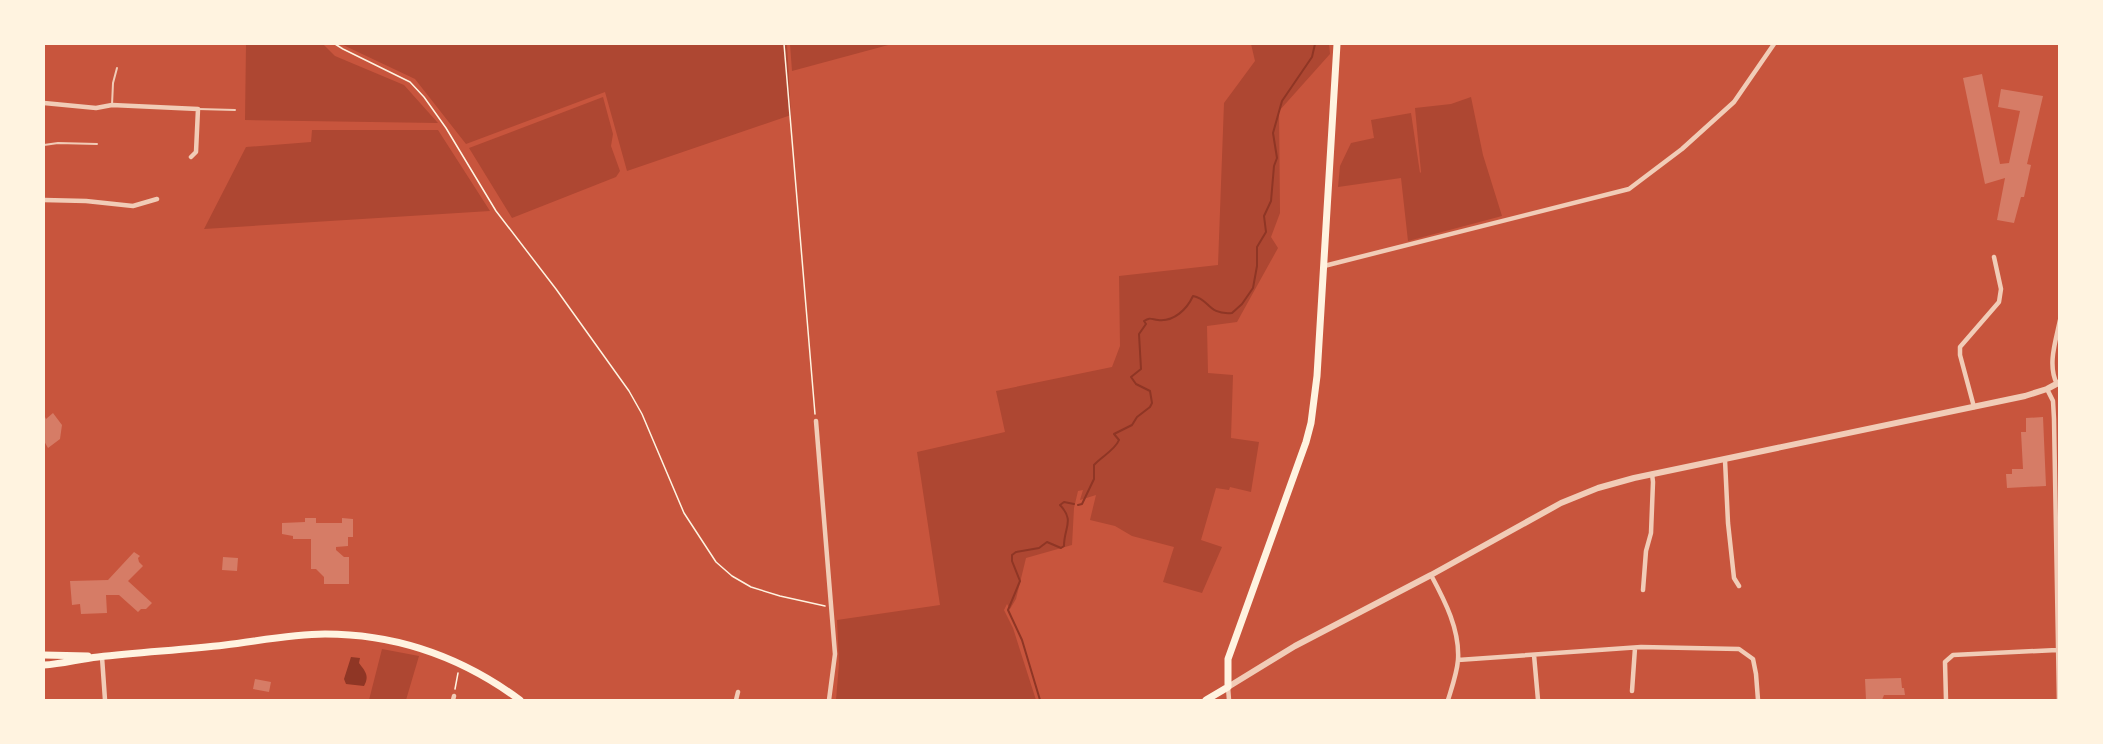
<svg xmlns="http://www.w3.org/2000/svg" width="2103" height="744" viewBox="0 0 2103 744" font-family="'Source Serif 4',serif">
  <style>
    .green { fill: #ae4732 }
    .water { fill: #8f3625 }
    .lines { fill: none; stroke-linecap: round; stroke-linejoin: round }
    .stream { stroke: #8f3625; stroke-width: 2 }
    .building { fill: #d67c66 }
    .path { stroke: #fff3e0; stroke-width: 1.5 }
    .service { stroke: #f1ccb7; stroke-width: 2 }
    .minor { stroke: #f1ccb7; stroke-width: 4.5 }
    .tertiary { stroke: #f1ccb7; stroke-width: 6 }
    .secondary { stroke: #fff3e0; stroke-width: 7 }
  </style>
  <rect width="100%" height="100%" fill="#c8553d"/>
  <!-- green -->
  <path class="green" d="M 246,44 L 323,44 L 335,56 L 404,85 L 438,123 L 245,120 Z
    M 341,44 L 787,44 L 791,115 L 627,171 L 605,92 L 466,144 L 415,79 Z
    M 790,44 L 892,44 L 792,71 Z
    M 1251,44 L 1329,44 L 1330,54 L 1279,111 L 1280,213 L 1271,237 L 1278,248 L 1237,322 L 1207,326 L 1208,373 L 1233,375 L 1231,438 L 1259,442 L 1251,492 L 1230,487 L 1229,490 L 1216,488 L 1201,540 L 1222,547 L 1202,593 L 1163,582 L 1174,547 L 1132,536 L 1115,526 L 1090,520 L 1096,495 L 1080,500 L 1083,490 L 1078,491 L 1074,508 L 1072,545 L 1026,558 L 1016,599 L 1010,609 L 1007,604 L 1004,610 L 1013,628 L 1036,700 L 836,700 L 839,664 L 837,620 L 940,605 L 917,452 L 1005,432 L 996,391 L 1112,367 L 1120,346 L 1119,276 L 1218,265 L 1224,103 L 1255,61 Z
    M 603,97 L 613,134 L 611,146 L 620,171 L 616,177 L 512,218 L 469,148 Z
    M 1471,97 L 1483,155 L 1502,216 L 1408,241 L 1401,178 L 1338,187 L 1340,166 L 1351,143 L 1374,138 L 1371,120 L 1411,113 L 1420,173 L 1421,172 L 1415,108 L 1451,104 Z
    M 312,130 L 438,130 L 490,211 L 204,229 L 246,147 L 311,142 Z
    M 382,649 L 419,656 L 406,700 L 369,700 Z"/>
  <!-- water -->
  <path class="water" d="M 351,657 L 360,658 L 359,663 C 365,671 370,676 364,686 L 346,684 L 344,679 Z"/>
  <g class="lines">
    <!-- stream -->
    <path class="stream" d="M 1078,505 L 1082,504 L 1094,479 L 1094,465 C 1101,457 1115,450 1119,440 L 1114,434 L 1132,425 L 1137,417 L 1150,407 L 1152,403 L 1150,391 L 1136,384 L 1131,377 L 1141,369 L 1139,334 L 1146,324 L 1144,321 C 1150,317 1151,319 1158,320 C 1174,322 1187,309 1193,296 C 1210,299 1207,315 1232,313 L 1242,304 L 1253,288 L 1257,266 L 1257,247 L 1266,232 L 1264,216 L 1271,201 L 1274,166 L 1277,158 L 1273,133 L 1282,101 L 1312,57 L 1315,44
      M 1040,700 L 1022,640 L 1008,610 L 1020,581 L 1012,561 L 1012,555 L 1016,552 L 1039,548 L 1047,542 L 1061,548 L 1064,546 C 1064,527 1075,521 1060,505 L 1064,502 L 1074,504"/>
  </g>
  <!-- building -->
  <path class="building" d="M 1982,74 L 2000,164 L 2009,163 L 2020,111 L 1998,107 L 2001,89 L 2043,96 L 2027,164 L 2031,165 L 2024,197 L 2021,197 L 2014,223 L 1997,220 L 2005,178 L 1985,184 L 1963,78 Z
    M 53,413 L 62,425 L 60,439 L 48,448 L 44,441 L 44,415 L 46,419 Z
    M 2043,417 L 2046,486 L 2007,488 L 2006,474 L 2012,474 L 2012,469 L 2023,469 L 2021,432 L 2026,432 L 2026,418 Z
    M 305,518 L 316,518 L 316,523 L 342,523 L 342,518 L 353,519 L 353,537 L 348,537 L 348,546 L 336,547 L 336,550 L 344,557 L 349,557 L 349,584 L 324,584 L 324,577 L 316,569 L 311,569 L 311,539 L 293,539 L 293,536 L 282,534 L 282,523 L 305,522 Z
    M 134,552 L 140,556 L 138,558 L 139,562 L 143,566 L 128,581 L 152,603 L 146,609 L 141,609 L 138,612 L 119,595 L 106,595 L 107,613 L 81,614 L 80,604 L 72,605 L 70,581 L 108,580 Z
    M 223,557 L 238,558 L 237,571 L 222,570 Z
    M 1901,678 L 1902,688 L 1904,688 L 1905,695 L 1884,695 L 1882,700 L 1866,700 L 1865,679 Z
    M 255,679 L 271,682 L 269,692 L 253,689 Z"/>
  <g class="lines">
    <!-- path -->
    <path class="path" d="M 335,44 L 343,49 L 410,82 L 424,97 L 446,128 L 496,211 L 556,289 L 629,391 L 642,414 L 684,513 L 716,562 L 732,576 L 751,587 L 780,596 L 825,606
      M 784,44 L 815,414
      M 455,689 L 458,673"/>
    <!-- service -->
    <path class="service" d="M 112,105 L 113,83 L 117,68
      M 198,109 L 235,110
      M 44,145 L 58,143 L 97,144"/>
    <!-- minor -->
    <path class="minor" d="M 44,103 L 96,108 L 112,105 L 198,109 L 196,152 L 191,157
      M 44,200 L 86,201 L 133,206 L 157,199
      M 1324,266 L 1629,189 L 1682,149 L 1734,102 L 1774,44
      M 2057,384 C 2047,365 2056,340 2060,320
      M 2047,389 L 2053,401 L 2054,419 L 2059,700
      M 1974,407 L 1960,355 L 1960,347 L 1999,302 L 2001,289 L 1994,257
      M 816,421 L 835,654 L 829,700
      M 1725,460 L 1728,523 L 1734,578 L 1739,586
      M 1431,575 C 1445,601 1460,630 1458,660 C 1457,673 1452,687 1448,700
      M 1643,590 L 1646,551 L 1651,533 L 1653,482 L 1652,474
      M 1534,655 L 1538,700
      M 102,657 L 105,700
      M 1458,660 L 1641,647 L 1739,649 L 1753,659 L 1756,674 L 1758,700
      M 1228,687 L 1229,700
      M 1632,691 L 1635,648
      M 453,700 L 454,696
      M 736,700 L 738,692
      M 1946,700 L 1945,662 L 1953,655 L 2057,650"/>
    <!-- tertiary -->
    <path class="tertiary" d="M 1228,687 L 1295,646 L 1431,575 L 1561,503 L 1598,488 L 1634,478 L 2025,396 L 2047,389 L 2060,382"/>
    <!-- secondary -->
    <path class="secondary" d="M 44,655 L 88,656
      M 44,665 C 62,664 79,659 98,657 C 140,652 183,650 225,645 C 258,641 292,634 325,634 C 397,634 463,658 520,700
      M 1206,700 L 1228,687 L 1228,659 L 1306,442 L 1311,423 L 1317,376 L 1337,44"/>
  </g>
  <!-- border -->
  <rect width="2103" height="744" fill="none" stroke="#fff3e0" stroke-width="90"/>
</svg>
